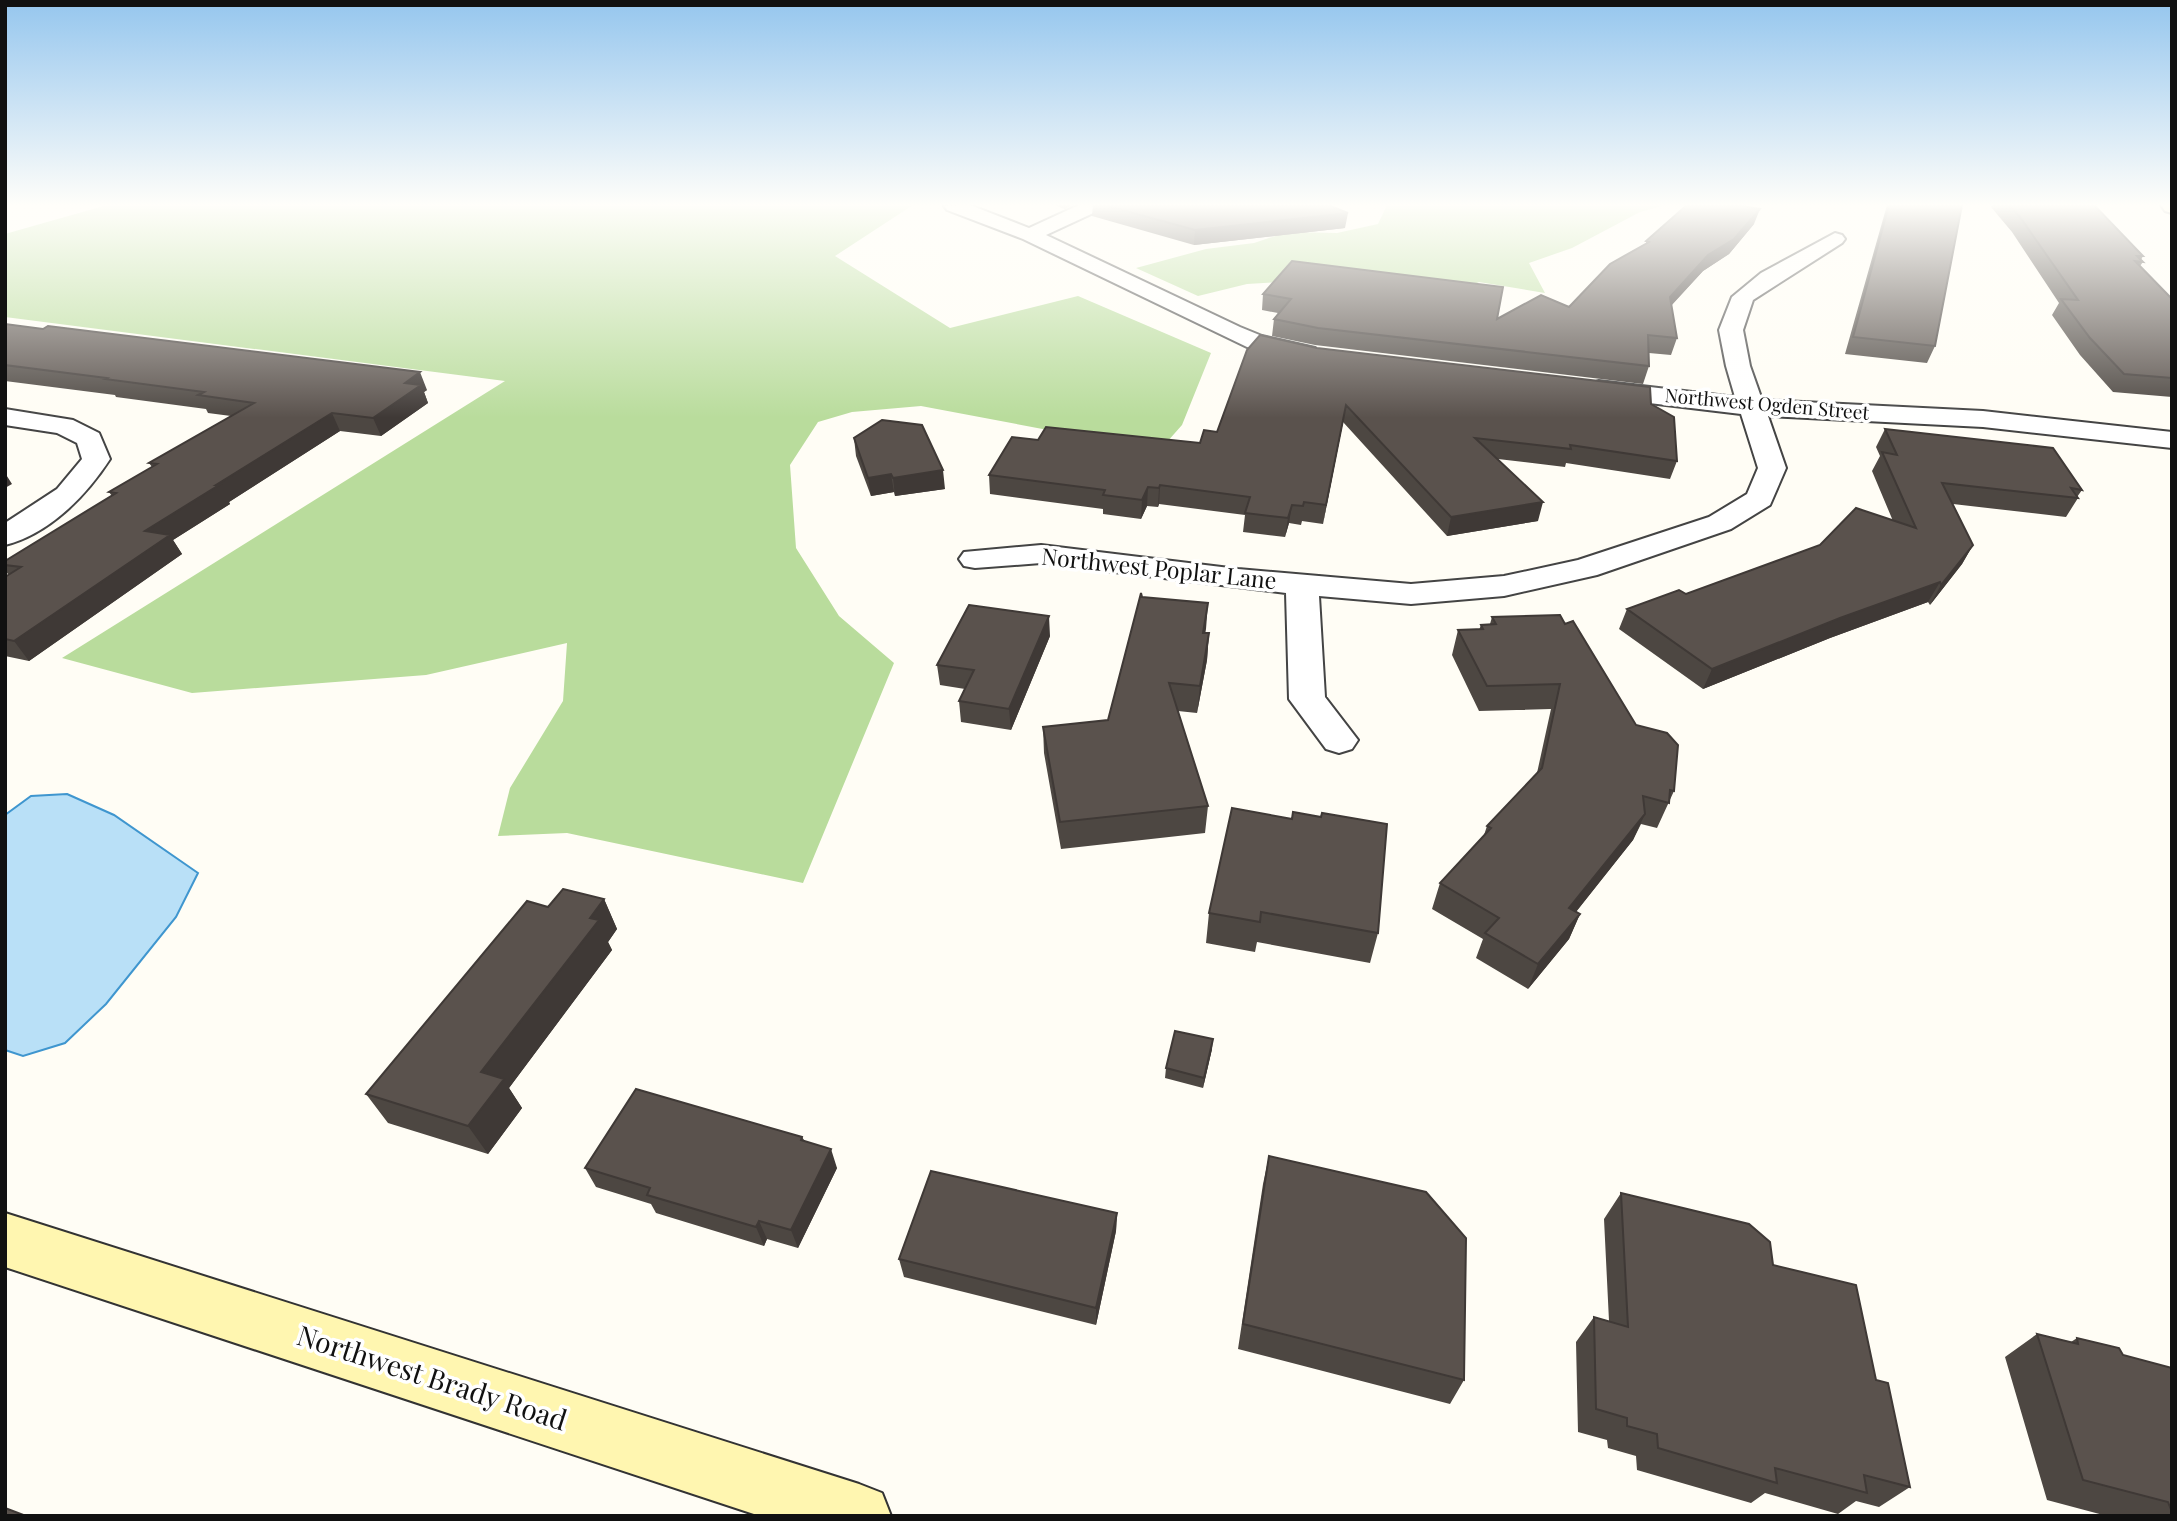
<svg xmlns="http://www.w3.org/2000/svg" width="2177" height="1521" viewBox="0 0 2177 1521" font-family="'Playfair Display',serif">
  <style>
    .forest { fill: #b9dc9c }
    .water { fill: #b9e0f7; stroke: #3f96cf; stroke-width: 2 }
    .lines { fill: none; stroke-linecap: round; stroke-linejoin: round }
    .street-casing { stroke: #444; stroke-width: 4 }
    .secondary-casing { stroke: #333; stroke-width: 4 }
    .street { fill: #fff; fill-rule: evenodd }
    .secondary { fill: #fff6b0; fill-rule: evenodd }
    .wall { fill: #4d4742 }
    .shaded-wall { fill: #3f3936 }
    .building { fill: #5a524d; stroke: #3f3936; stroke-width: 2 }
    .labels { text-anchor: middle; stroke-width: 7; stroke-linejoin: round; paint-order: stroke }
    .far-street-label { font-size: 19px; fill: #111; stroke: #fff }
    .street-label { font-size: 23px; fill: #111; stroke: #fff }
    .near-street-label { font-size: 28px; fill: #111; stroke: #fff }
  </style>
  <rect width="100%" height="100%" fill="#fffdf5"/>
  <!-- forest -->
  <path class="forest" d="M 107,205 L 913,205 L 835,256 L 950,328 L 1078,296 L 1211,353 L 1182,425 L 1159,451 L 921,406 L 852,412 L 818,422 L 790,465 L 796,548 L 839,616 L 894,663 L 803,883 L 567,833 L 498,836 L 510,788 L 563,701 L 567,643 L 426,675 L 192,693 L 62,658 L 505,381 L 5,317 L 5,234 Z
    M 1387,205 L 1666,205 L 1640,212 L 1572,248 L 1529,263 L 1545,293 L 1479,282 L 1453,295 L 1311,280 L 1247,284 L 1198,296 L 1136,268 L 1206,249 L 1254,243 L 1287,232 L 1337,233 L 1378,224 Z"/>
  <!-- water -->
  <path class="water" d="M 67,794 L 114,815 L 198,873 L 176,917 L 106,1004 L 65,1043 L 23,1056 L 5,1050 L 5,815 L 31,796 Z"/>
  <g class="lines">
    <!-- street casing -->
    <g class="street-casing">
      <path id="street" d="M 970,205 L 1029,228 L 1079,205 L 1104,205 L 1102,209 L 1046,235 L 1240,327 L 1262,336 L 1315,348 L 1318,353 L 1315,358 L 1306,360 L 1247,347 L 1023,239 L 947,210 L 944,206 Z
        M 1835,233 L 1842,235 L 1845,239 L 1842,243 L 1753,300 L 1743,330 L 1750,366 L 1762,400 L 1983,411 L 2172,432 L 2172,448 L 1983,427 L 1768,416 L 1786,468 L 1770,505 L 1731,529 L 1597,575 L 1504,596 L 1411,604 L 1319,596 L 1325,697 L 1358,740 L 1352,749 L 1339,753 L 1326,749 L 1289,699 L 1286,593 L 1041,563 L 975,568 L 964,566 L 959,559 L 964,552 L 1041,545 L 1238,569 L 1411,584 L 1504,576 L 1578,560 L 1709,517 L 1747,494 L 1758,468 L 1741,414 L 1599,397 L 1590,394 L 1586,389 L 1590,384 L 1599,381 L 1735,397 L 1726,366 L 1719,330 L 1732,297 L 1761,273 Z
        M 5,409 L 73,420 L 99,433 L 110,459 C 86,496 49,534 5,545 L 5,523 L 57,489 L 82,459 L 77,443 L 57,433 L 5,425 Z"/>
    </g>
    <!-- secondary casing -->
    <g class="secondary-casing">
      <path id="secondary" d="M 2161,205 L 2172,205 L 2172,213 L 2165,211 Z
        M 5,1213 L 859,1484 L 882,1493 L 891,1516 L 760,1516 L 5,1267 Z"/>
    </g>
    <!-- street -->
    <use href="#street" class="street"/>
    <!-- secondary -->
    <use href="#secondary" class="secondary"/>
  </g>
  <!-- wall -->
  <path class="wall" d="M 1054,205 L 1072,205 L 1065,209 Z
    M 1093,205 L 1328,205 L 1345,228 L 1194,245 L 1092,216 Z
    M 1887,205 L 1962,205 L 1935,346 L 1927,363 L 1845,354 Z
    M 1992,205 L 2094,205 L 2143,256 L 2141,260 L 2143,262 L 2140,266 L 2172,299 L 2172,397 L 2113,392 L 2080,355 L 2052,315 L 2059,303 L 2012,232 L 1991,207 Z
    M 1754,224 L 1729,254 L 1703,271 L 1671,306 L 1677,338 L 1671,355 L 1649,353 L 1649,366 L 1643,384 L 1315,345 L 1272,336 L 1274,319 L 1278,313 L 1262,310 L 1263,294 L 1497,319 L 1569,307 L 1646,244 L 1646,241 Z
    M 5,324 L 427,390 L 424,392 L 428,403 L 381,436 L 340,431 L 229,502 L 230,504 L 173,540 L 182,554 L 29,661 L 5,656 L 5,577 L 9,575 L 5,571 L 5,561 L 112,496 L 109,492 L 152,467 L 149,463 L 231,416 L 208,413 L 206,409 L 116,397 L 115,395 L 5,381 Z
    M 1317,348 L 1651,404 L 1677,461 L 1670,479 L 1566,463 L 1565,467 L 1498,459 L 1538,521 L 1447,536 L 1343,422 L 1323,524 L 1302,521 L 1301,525 L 1289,523 L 1285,537 L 1243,532 L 1245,515 L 1159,504 L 1158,507 L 1147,506 L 1141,519 L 1103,514 L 1103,509 L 990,494 L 989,475 L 1038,440 L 1200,443 L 1217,432 Z
    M 1885,429 L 2082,490 L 2077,497 L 2078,498 L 2066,517 L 1953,504 L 1973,545 L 1962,564 L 1930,605 L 1928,602 L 1830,638 L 1703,689 L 1619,629 L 1627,609 L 1686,594 L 1893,521 L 1872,471 L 1880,456 L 1876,447 Z
    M 854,438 L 945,489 L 895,496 L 894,492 L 871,496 L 856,456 Z
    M 1142,597 L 1205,633 L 1209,633 L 1207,660 L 1197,713 L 1178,711 L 1208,806 L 1205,833 L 1061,849 L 1044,753 L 1043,727 L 1108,720 Z
    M 1492,617 L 1674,791 L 1657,828 L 1641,824 L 1633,840 L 1576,912 L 1580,914 L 1569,939 L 1528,989 L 1476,958 L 1483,939 L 1432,909 L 1440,883 L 1484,835 L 1487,826 L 1537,773 L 1551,709 L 1479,711 L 1452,655 L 1458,630 L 1479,630 L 1481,625 L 1490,624 Z
    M 1050,636 L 1011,730 L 961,722 L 959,701 L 965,689 L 940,685 L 937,665 Z
    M 1232,808 L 1378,933 L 1370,963 L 1257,942 L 1255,952 L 1206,943 L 1209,913 Z
    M 604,899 L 617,929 L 608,942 L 612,950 L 509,1088 L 522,1108 L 488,1154 L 388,1123 L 366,1094 L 548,907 Z
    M 1212,1049 L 1203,1088 L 1165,1078 L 1166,1068 Z
    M 802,1137 L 804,1140 L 837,1168 L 798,1248 L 767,1239 L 764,1246 L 656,1213 L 651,1204 L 596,1187 L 585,1168 Z
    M 1269,1156 L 1464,1380 L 1450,1404 L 1238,1349 L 1263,1184 Z
    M 1621,1193 L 1773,1265 L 1876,1380 L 1910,1487 L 1879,1507 L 1856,1501 L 1838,1514 L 1765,1493 L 1751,1503 L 1637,1470 L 1636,1456 L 1608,1448 L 1607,1440 L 1578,1432 L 1576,1342 L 1594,1317 L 1609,1321 L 1604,1219 Z
    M 1117,1213 L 1116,1231 L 1096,1325 L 904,1277 L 899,1259 Z
    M 2037,1334 L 2071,1342 L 2077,1338 L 2123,1355 L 2172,1368 L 2172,1516 L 2107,1516 L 2047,1500 L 2005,1357 Z"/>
  <!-- shaded-wall -->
  <path class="shaded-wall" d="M 1760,209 L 1754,224 L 1729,254 L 1703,271 L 1664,313 L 1670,297 L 1708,255 Z
    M 1348,213 L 1345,228 L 1194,245 L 1195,230 Z
    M 420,372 L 427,390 L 424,392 L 428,403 L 381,436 L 373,418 L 405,383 Z
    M 1346,405 L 1343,422 L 1323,524 L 1326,505 Z
    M 332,413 L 340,431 L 229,502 L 230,504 L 173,540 L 182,554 L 29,661 L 14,641 L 145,531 L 216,485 Z
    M 943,470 L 945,489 L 895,496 L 893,478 Z
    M 5,473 L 12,484 L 5,488 Z
    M 891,474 L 894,492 L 871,496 L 868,478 Z
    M 1160,485 L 1159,504 L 1158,507 L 1159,488 Z
    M 1148,487 L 1147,506 L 1141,519 L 1142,500 Z
    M 1543,502 L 1538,521 L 1447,536 L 1451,517 Z
    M 1292,505 L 1289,523 L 1285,537 L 1288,518 Z
    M 1973,545 L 1962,564 L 1930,605 L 1941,585 Z
    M 1940,582 L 1928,602 L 1830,638 L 1703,689 L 1712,669 L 1840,618 Z
    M 1208,603 L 1206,629 L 1201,659 L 1203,633 Z
    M 1049,616 L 1050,636 L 1011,730 L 1009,709 Z
    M 1209,633 L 1207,660 L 1197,713 L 1200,686 Z
    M 1645,814 L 1633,840 L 1559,933 L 1569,908 Z
    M 604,899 L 617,929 L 608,942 L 612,950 L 509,1088 L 522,1108 L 488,1154 L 468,1126 L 481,1072 Z
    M 1580,914 L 1569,939 L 1528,989 L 1538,964 Z
    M 1213,1039 L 1212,1049 L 1203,1088 L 1204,1078 Z
    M 831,1149 L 837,1168 L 798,1248 L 791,1230 Z
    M 1117,1213 L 1116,1231 L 1096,1325 L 1096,1308 Z
    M 759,1221 L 767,1239 L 764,1246 L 756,1227 Z"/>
  <!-- building -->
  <path class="building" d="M 1104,205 L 1328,205 L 1348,213 L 1195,230 Z
    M 1687,205 L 1737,205 L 1760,209 L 1734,239 L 1708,255 L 1670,297 L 1677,338 L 1648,335 L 1649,366 L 1318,328 L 1274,319 L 1291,299 L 1263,294 L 1292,261 L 1503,287 L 1497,319 L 1541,295 L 1569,307 L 1610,264 L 1649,242 L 1646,241 Z
    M 1889,205 L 1962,205 L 1935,346 L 1853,337 Z
    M 2009,205 L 2094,205 L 2143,256 L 2137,256 L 2143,262 L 2135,261 L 2172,299 L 2172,378 L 2124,374 L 2090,338 L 2061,299 L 2078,300 L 2020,217 Z
    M 5,324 L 43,329 L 48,326 L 420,372 L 405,383 L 421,385 L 373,418 L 332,413 L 216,485 L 219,485 L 145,531 L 170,535 L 14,641 L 5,639 L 5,577 L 21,567 L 5,565 L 5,561 L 116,493 L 109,492 L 157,464 L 149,463 L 254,403 L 198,395 L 204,392 L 105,379 L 107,378 L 5,365 Z
    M 1260,335 L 1317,348 L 1650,387 L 1651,404 L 1674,417 L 1677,461 L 1570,445 L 1571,449 L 1475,438 L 1543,502 L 1451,517 L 1346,405 L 1326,505 L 1304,502 L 1303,506 L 1292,505 L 1288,518 L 1245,513 L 1250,497 L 1160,485 L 1159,488 L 1148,487 L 1142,500 L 1103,495 L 1105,490 L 989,475 L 1012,437 L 1038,440 L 1046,427 L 1200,443 L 1204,430 L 1217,432 L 1247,350 Z
    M 882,420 L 922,425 L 943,470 L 893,478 L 891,474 L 868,478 L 854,438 Z
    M 1885,429 L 2053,448 L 2082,490 L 2071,488 L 2078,498 L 1942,483 L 1973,545 L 1941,585 L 1940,582 L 1840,618 L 1712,669 L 1627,609 L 1679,590 L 1686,594 L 1820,545 L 1856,508 L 1916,528 L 1882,452 L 1897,455 Z
    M 1141,593 L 1142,597 L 1208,603 L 1203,633 L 1209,633 L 1200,686 L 1169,683 L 1208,806 L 1060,822 L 1043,727 L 1108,720 Z
    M 969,605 L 1049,616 L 1009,709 L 959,701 L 974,670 L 937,665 Z
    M 1560,615 L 1565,624 L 1573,621 L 1636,725 L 1667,733 L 1678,745 L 1674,791 L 1670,790 L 1669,803 L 1643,796 L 1645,814 L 1569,908 L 1580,914 L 1538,964 L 1485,933 L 1499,918 L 1440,883 L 1491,828 L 1487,826 L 1542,768 L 1560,684 L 1487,686 L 1458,630 L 1483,629 L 1481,625 L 1496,624 L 1492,617 Z
    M 1232,808 L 1292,819 L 1293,812 L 1321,817 L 1322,813 L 1387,824 L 1378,933 L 1261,912 L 1260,922 L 1209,913 Z
    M 563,889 L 604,899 L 590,918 L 599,920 L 481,1072 L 504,1079 L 468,1126 L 366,1094 L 527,901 L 548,907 Z
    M 1175,1031 L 1213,1039 L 1204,1078 L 1166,1068 Z
    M 636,1089 L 802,1137 L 801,1140 L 831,1149 L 791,1230 L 759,1221 L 756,1227 L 647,1195 L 650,1188 L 585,1168 Z
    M 1269,1156 L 1426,1192 L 1466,1238 L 1464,1380 L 1243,1324 Z
    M 931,1171 L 1117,1213 L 1096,1308 L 899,1259 Z
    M 1621,1193 L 1749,1224 L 1770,1242 L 1773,1265 L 1856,1285 L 1876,1380 L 1888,1383 L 1910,1487 L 1864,1475 L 1867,1493 L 1775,1468 L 1777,1483 L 1658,1448 L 1657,1434 L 1627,1426 L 1627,1418 L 1596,1409 L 1594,1317 L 1628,1327 Z
    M 2037,1334 L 2078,1344 L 2077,1338 L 2119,1348 L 2123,1355 L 2172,1368 L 2172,1512 L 2168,1502 L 2083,1480 Z
    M 5,1508 L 26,1516 L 5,1516 Z"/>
  <!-- sky -->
  <linearGradient id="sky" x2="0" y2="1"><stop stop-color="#95c6ee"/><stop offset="0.49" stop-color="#fffefa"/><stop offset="1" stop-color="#fffefa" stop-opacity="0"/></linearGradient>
  <rect width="2177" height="418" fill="url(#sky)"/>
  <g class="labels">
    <!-- far-street labels -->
    <g class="far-street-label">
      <text transform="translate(1767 404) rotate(5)" y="7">Northwest Ogden Street</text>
    </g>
    <!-- street labels -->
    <g class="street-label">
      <text transform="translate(1159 569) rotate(6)" y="8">Northwest Poplar Lane</text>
    </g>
    <!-- near-street labels -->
    <g class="near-street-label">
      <text transform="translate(432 1378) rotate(18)" y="10">Northwest Brady Road</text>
    </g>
  </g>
  <!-- border -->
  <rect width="2177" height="1521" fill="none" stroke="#111111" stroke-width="14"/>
</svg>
